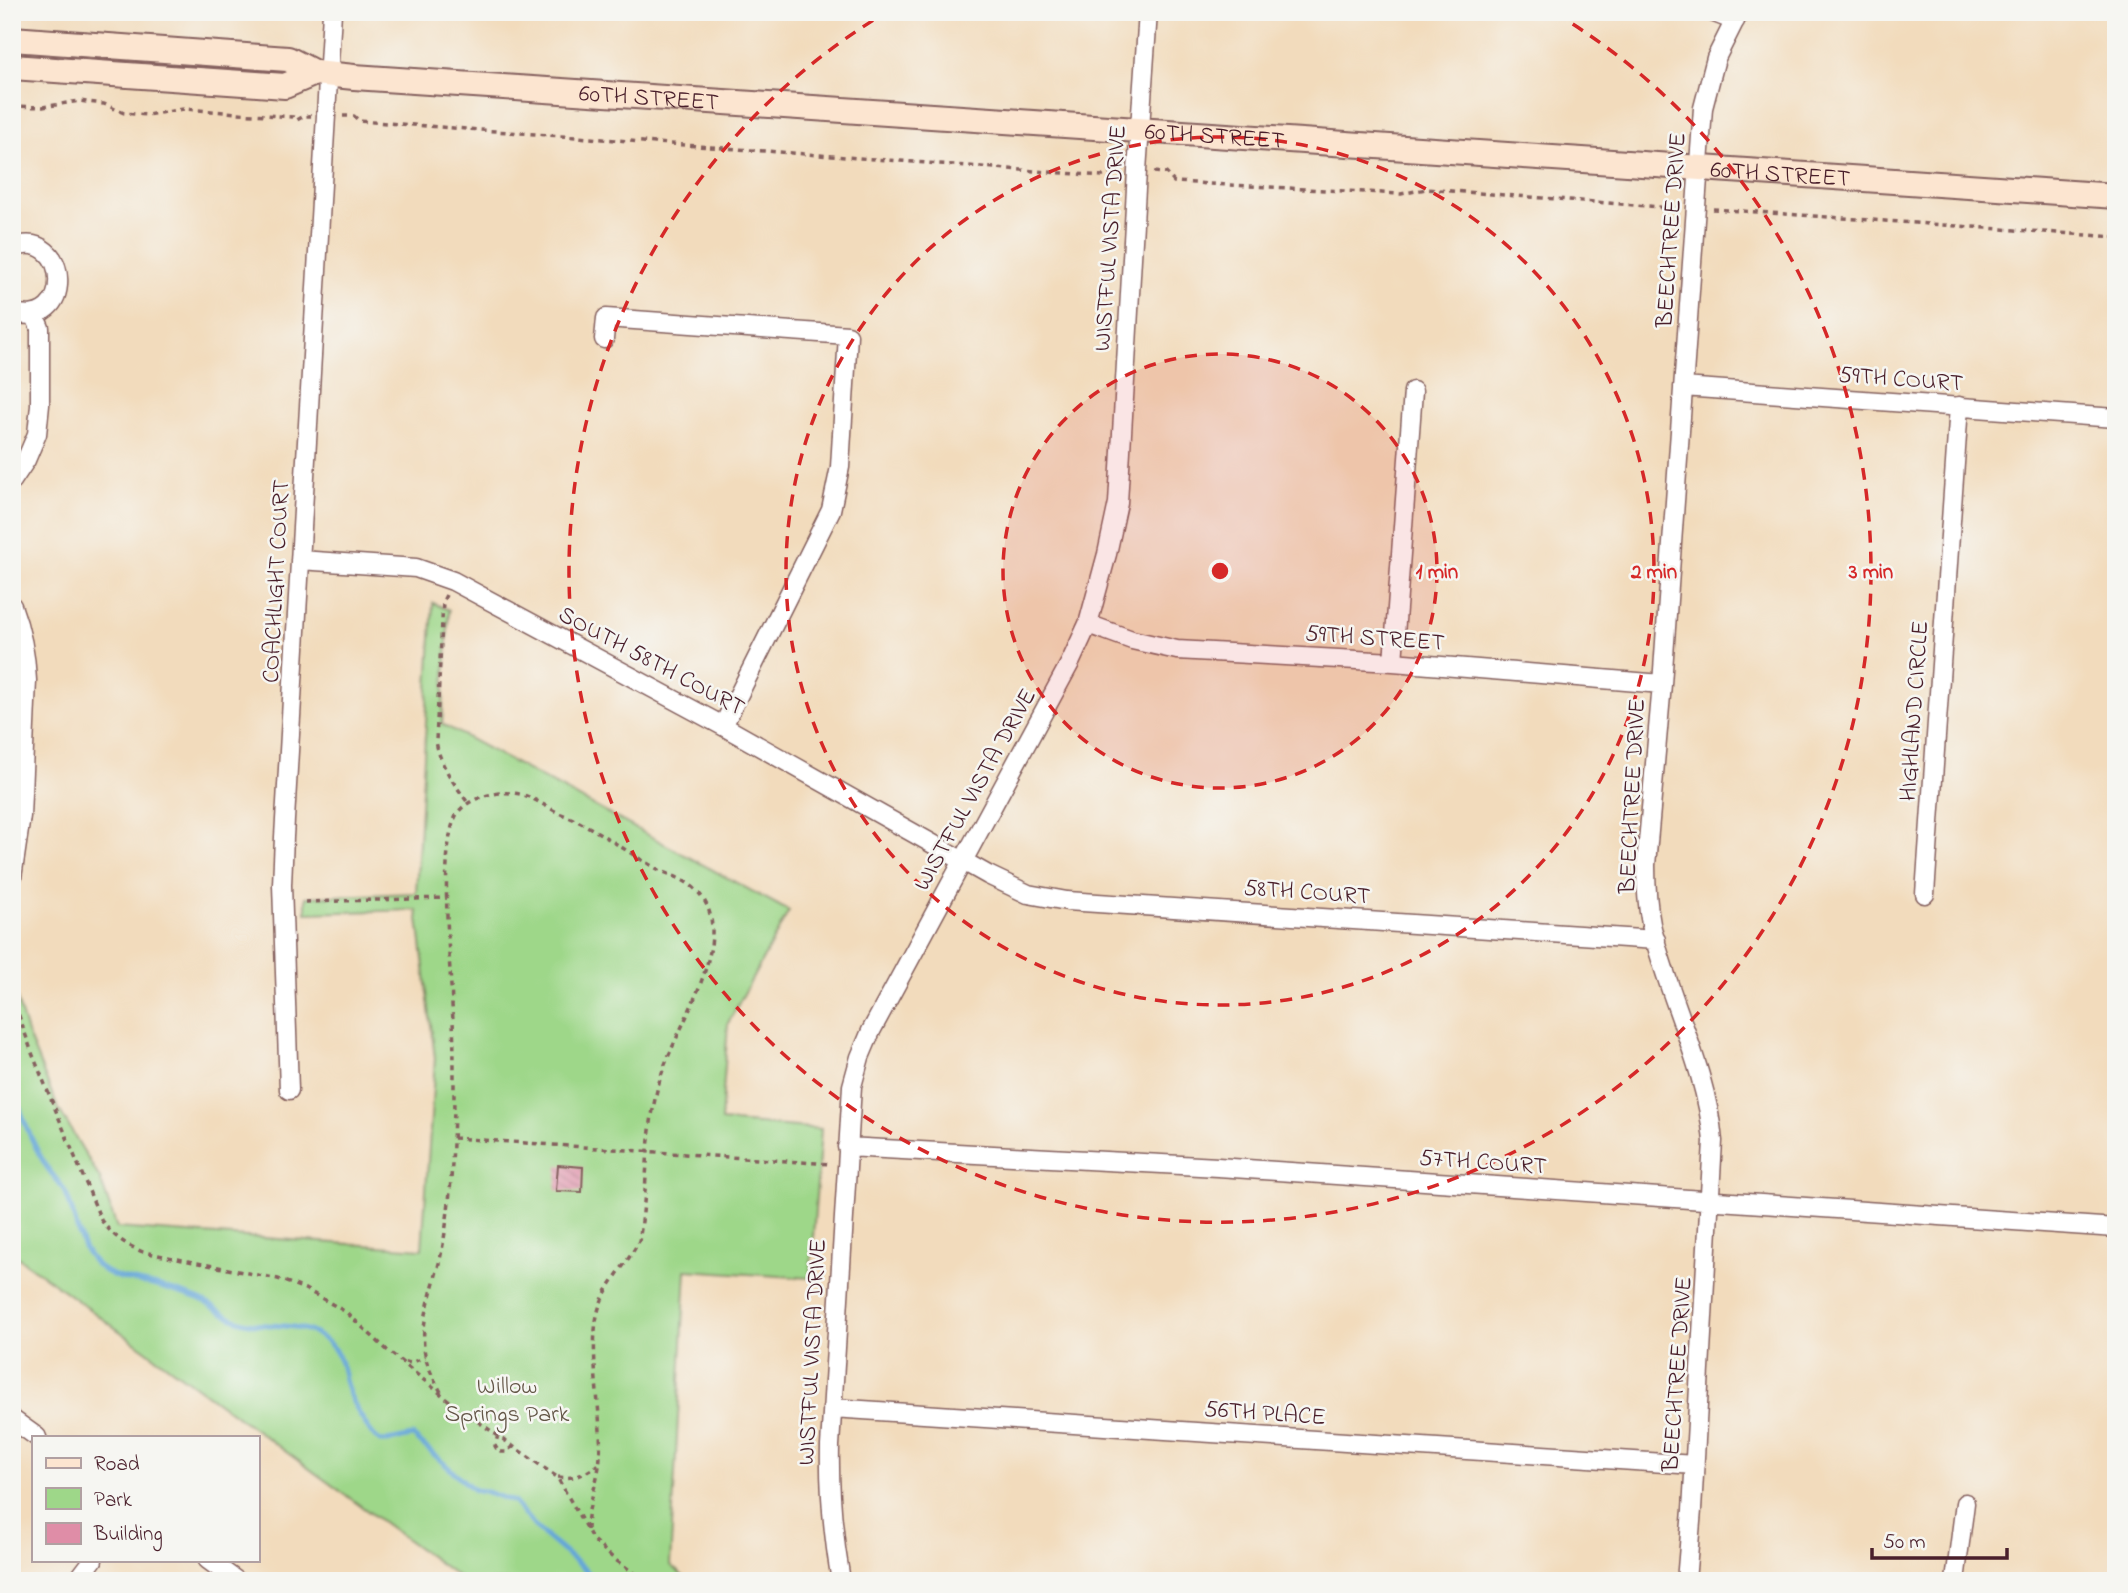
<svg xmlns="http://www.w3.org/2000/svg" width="2128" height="1593" viewBox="0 0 2128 1593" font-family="'Indie Flower',sans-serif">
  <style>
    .green { fill: #9ed789; stroke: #747b5a; stroke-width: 2 }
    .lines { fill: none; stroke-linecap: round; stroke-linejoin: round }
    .stream { stroke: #63a6d8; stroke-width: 5 }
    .building { fill: url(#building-back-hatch) }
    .street-casing { stroke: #85615e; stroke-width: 21 }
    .secondary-casing { stroke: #85615e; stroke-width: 28 }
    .path { stroke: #85615e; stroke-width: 3.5; stroke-dasharray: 5 5; stroke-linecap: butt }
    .street { stroke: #fff; stroke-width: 18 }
    .secondary { stroke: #fce5d0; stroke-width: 24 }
    .ring { fill: none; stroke: #d62828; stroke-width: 3.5; stroke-dasharray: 12 9 }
    .labels { text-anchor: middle; stroke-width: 5; stroke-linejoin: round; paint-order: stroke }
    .street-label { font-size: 24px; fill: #4a1f2b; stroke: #f6f6f2 }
    .park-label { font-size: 24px; fill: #635647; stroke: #f6f6f2 }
    .centre { fill: #d62828; stroke: #f6f6f2; stroke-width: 3.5 }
    .ring-label { font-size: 21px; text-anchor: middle; font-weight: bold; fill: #d62828; stroke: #f6f6f2; stroke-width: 5; stroke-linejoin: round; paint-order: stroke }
  </style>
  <defs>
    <pattern id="building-back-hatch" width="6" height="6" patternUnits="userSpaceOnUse" patternTransform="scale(1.75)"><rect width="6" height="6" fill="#df8da7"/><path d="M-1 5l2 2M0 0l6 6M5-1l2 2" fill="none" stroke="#b77388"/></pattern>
  </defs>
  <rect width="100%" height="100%" fill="#f6f6f2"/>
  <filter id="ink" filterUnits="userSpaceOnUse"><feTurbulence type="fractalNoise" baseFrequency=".0143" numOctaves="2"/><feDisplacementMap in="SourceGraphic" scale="14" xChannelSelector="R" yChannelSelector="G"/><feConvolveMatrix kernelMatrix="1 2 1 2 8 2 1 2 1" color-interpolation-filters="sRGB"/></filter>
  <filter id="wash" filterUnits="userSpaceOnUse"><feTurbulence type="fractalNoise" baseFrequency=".00686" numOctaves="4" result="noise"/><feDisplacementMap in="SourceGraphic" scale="28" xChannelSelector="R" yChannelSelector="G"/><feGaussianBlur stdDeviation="1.57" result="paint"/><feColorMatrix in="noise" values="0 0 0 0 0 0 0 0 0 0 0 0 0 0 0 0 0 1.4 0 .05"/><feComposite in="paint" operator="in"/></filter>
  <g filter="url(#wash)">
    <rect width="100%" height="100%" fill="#f2dbbc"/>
    <!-- green -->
    <path class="green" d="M 433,603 L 449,610 L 442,724 L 789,911 L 728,1023 L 721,1121 L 821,1129 L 810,1278 L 686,1270 L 670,1565 L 689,1581 L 464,1581 L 12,1253 L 12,983 L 27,1033 L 57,1106 L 100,1179 L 117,1228 L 422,1249 L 435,1058 L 417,910 L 306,913 L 306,897 L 416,893 Z"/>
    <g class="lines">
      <!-- stream -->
      <path class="stream" d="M 12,1066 L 12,1073
        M 12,1086 C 21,1113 30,1140 45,1164 C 51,1175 61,1182 66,1194 C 78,1221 77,1255 106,1272 C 120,1280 137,1281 152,1285 C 167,1288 183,1294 198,1299 C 211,1304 222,1314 235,1319 C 263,1331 294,1318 322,1338 C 344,1352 341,1371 349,1393 C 353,1403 371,1438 381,1441 C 390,1442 404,1437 413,1436 L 474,1490 L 484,1491 L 514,1502 L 536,1528 L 598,1581"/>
    </g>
    <g id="blocks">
      <!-- building -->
      <path class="building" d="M 558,1165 L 583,1167 L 582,1192 L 556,1191 Z"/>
    </g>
  </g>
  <g filter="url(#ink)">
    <use href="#blocks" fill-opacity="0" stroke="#85615e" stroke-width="2"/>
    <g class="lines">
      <!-- street casing -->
      <g class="street-casing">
        <path id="street" d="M 1712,12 L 1735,21
          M 12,248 C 71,225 76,333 12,312
          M 604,339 L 606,318 L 848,335 L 840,467 L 831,510 L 723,726
          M 1683,387 L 2116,418
          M 12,481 L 26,460 L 37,434 L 40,405 L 40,328 L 34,314
          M 300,560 L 416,568 L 453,581 L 723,726 L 988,875 L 1028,894 L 1067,901 L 1656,940
          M 12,606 C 21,630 26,654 27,680 L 21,816 L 12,878
          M 1088,624 L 1132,640 L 1177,650 L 1393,662 L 1662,684
          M 1393,662 L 1413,391
          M 1925,894 L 1959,406
          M 289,1090 L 282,885 L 284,837 L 332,12
          M 847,1147 L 1218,1167 L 2116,1228
          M 832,1408 L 1695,1465
          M 12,1419 L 37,1437
          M 208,1560 L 237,1581
          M 77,1581 L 93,1560
          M 841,1581 C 833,1535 829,1492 830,1446 L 852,1086 L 860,1057 L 871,1031 L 1070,663 L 1088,624 L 1107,554 L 1118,503 L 1137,171 L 1148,12
          M 1686,1581 L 1692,1510 L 1713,1141 C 1706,1065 1668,998 1651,924 C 1647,904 1646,885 1646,865 L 1662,684 L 1703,108 L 1716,58 L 1739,12
          M 1955,1581 L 1965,1503"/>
      </g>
      <!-- secondary casing -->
      <g class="secondary-casing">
        <g id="secondary">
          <path id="s1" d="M 12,39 L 288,59 L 315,73 L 354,77 L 2116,196"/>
          <path d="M 12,67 L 285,86 L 315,73"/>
        </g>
      </g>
      <!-- path -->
      <path class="path" d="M 12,106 L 43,107 L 79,101 L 104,104 L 124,113 L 147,115 L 184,109 L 293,117 L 297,120 L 304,116 L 311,116
        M 343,116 L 354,116 L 359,121 L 1103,176 L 1121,171
        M 1154,172 L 1166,173 L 1174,182 L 1401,194 L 1426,189 L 1660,207 L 1663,210 L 1668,206 L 1678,207
        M 1713,209 L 2116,237
        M 446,595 L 443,601 L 436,741 C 440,766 454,783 468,803
        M 305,902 L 447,898
        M 12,996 L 32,1053 L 101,1220 C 113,1236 124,1244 143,1252 L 278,1279 L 305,1289 L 346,1312 L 387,1350 L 457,1407 L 557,1477 L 593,1540 L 614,1559 L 646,1581
        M 453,1138 L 830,1164
        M 405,1362 L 411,1363 L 425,1357
        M 441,1392 C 433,1378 425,1363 424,1347 C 421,1315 436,1281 442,1250 C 452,1197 454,1139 454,1085 C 454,1058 454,1031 452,1005 C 451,968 436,835 460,810 C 475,794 508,788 529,797 C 540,802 550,809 561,814 C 593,826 622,849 652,866 C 665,874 684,878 695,889 C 743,934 676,1026 661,1076 C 644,1130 649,1186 639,1241 C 628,1263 608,1282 600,1305 C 586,1344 603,1413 600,1456 C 599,1481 587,1504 587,1530
        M 498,1435 L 495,1446 L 499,1452 L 506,1452 L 513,1446
        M 558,1477 C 575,1479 585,1475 598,1464"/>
      <!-- street -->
      <use href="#street" class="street"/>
      <!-- secondary -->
      <use href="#secondary" class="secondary"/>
    </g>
  </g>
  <!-- distance rings -->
  <circle cx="1220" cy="571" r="217" fill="#d62828" fill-opacity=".12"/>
  <g class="ring">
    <circle cx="1220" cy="571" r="217"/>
    <circle cx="1220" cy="571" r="434"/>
    <path d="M1555 13A651 651 0 1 1 885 13"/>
  </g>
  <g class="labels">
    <!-- street labels -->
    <g class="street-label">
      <text dy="8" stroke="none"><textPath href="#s1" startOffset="642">60TH STREET</textPath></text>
      <text dy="8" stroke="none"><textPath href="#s1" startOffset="1209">60TH STREET</textPath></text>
      <text dy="8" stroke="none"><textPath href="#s1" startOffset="1776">60TH STREET</textPath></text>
      <text transform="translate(1670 230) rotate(-86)" y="8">BEECHTREE DRIVE</text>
      <text transform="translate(1109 238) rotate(-86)" y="8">WISTFUL VISTA DRIVE</text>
      <text transform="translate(1901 378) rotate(4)" y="8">59TH COURT</text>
      <text transform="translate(275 581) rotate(-87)" y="8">COACHLIGHT COURT</text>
      <text transform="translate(1375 637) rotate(4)" y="8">59TH STREET</text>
      <text transform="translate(652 660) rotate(28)" y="8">SOUTH 58TH COURT</text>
      <text transform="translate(1913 711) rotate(-86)" y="8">HIGHLAND CIRCLE</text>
      <text transform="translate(974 789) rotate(-61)" y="8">WISTFUL VISTA DRIVE</text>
      <text transform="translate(1631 796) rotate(-87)" y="8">BEECHTREE DRIVE</text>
      <text transform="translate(1307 891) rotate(4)" y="8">58TH COURT</text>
      <text transform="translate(1483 1161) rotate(4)" y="8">57TH COURT</text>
      <text transform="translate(811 1352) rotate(-87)" y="8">WISTFUL VISTA DRIVE</text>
      <text transform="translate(1676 1374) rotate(-86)" y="8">BEECHTREE DRIVE</text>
      <text transform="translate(1265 1412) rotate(4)" y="8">56TH PLACE</text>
    </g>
    <!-- park labels -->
    <g class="park-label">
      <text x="507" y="1393">Willow<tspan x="507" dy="28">Springs Park</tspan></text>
    </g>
  </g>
  <circle cx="1220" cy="571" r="10" class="centre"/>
  <g class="ring-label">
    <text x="1437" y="578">1 min</text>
    <text x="1654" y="578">2 min</text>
    <text x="1871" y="578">3 min</text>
  </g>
  <!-- margin -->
  <rect width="2128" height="1593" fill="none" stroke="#f6f6f2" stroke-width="42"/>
  <!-- legend -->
  <rect x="32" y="1436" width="228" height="126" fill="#f6f6f2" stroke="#b1a0a2" stroke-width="2"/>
  <rect x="46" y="1458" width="35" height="10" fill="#fce5d0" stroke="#b1a0a2" stroke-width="2"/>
  <text x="94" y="1470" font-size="21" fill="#4a1f2b">Road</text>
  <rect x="46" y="1488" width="35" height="21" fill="#9ed789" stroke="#b1a0a2" stroke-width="2"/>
  <text x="94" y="1506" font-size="21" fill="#4a1f2b">Park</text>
  <rect x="46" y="1523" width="35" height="21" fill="#df8da7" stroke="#b1a0a2" stroke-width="2"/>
  <text x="94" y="1540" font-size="21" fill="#4a1f2b">Building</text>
  <!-- scale -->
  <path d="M1872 1548v10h135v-10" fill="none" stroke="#4a1f2b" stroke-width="3.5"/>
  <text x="1883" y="1548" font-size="21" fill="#4a1f2b" stroke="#f6f6f2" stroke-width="5" paint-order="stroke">50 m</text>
</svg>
